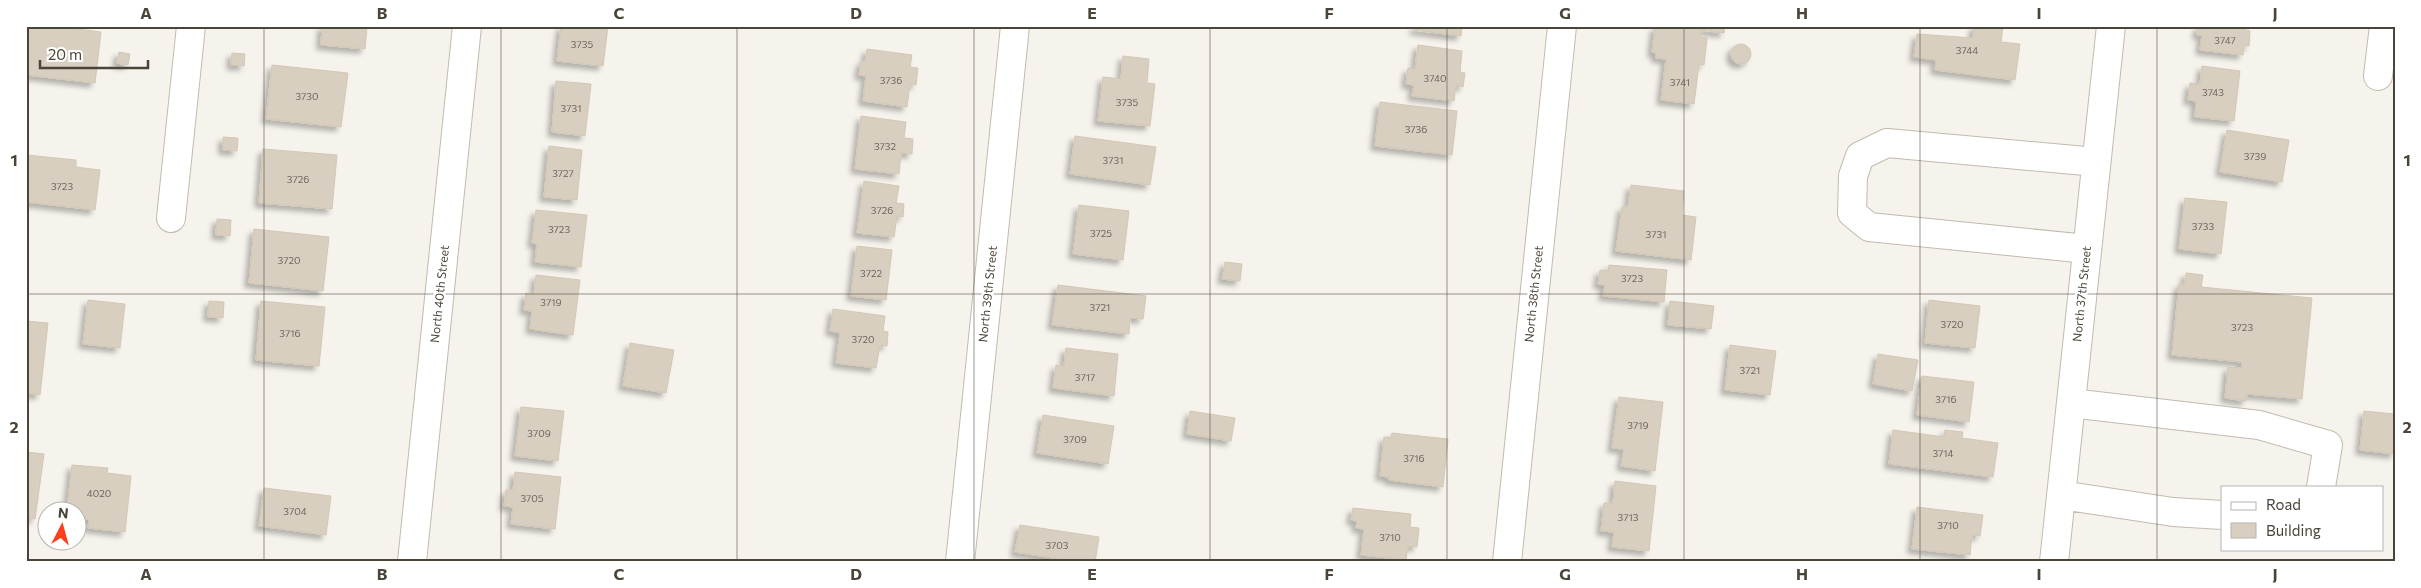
<svg xmlns="http://www.w3.org/2000/svg" width="2421" height="588" viewBox="0 0 2421 588" font-family="Commissioner,sans-serif">
  <style>
    .building { fill: #d8cfc1; stroke: #d3c7b4; filter: url(#shadow) }
    .lines { fill: none; stroke-linecap: round; stroke-linejoin: round }
    .minor-casing { stroke: #c2bbae; stroke-width: 30 }
    .minor { stroke: #fff; stroke-width: 28 }
    .grid { fill: none; stroke: #4b4439; stroke-width: 1; stroke-opacity: 0.55 }
    .labels { text-anchor: middle; stroke-width: 5; stroke-linejoin: round; paint-order: stroke }
    .number-label { font-size: 10px; fill: #6e675b }
    .street-label { font-size: 12px; fill: #4b4439; stroke: #fff }
    .neatline { fill: none; stroke: #4b4439; stroke-width: 2 }
    .grid-label { font-size: 16px; text-anchor: middle; font-weight: bold; fill: #4b4439 }
  </style>
  <defs>
    <filter id="shadow"><feDropShadow dx="-4.5" dy="4.5" stdDeviation="2.5" flood-color="#0004"/></filter>
  </defs>
  <rect width="100%" height="100%" fill="#f6f3ec"/>
  <!-- building -->
  <path class="building" d="M 26,26 L 54,26 L 101,32 L 95,83 L 26,75 Z
    M 322,26 L 367,26 L 365,49 L 321,45 Z
    M 561,26 L 608,26 L 603,66 L 557,61 Z
    M 1415,26 L 1462,26 L 1461,36 L 1414,30 Z
    M 1660,26 L 1725,26 L 1724,33 L 1701,30 L 1700,37 L 1707,38 L 1704,65 L 1699,64 L 1694,104 L 1661,100 L 1666,59 L 1656,58 L 1656,53 L 1652,52 L 1655,27 Z
    M 1974,26 L 2003,26 L 2001,42 L 2020,44 L 2015,80 L 1935,70 L 1936,60 L 1914,57 L 1917,34 L 1973,38 Z
    M 2198,26 L 2247,26 L 2246,30 L 2250,31 L 2249,46 L 2244,45 L 2243,55 L 2200,50 L 2202,35 L 2197,35 Z
    M1731 54a10 10 0 1 1 20 0a10 10 0 1 1-20 0Z
    M 1418,45 L 1462,51 L 1460,72 L 1465,73 L 1463,87 L 1456,85 L 1454,101 L 1412,96 L 1414,85 L 1406,84 L 1408,68 L 1415,69 Z
    M 867,49 L 912,55 L 910,67 L 918,68 L 916,85 L 910,84 L 907,107 L 863,101 L 866,76 L 859,75 L 861,61 L 865,62 Z
    M 119,52 L 130,54 L 128,65 L 117,63 Z
    M 232,53 L 245,54 L 244,66 L 231,65 Z
    M 1123,56 L 1149,59 L 1147,83 L 1155,84 L 1150,126 L 1098,121 L 1103,77 L 1121,79 Z
    M 272,65 L 348,73 L 341,127 L 266,119 Z
    M 2202,66 L 2240,71 L 2234,121 L 2195,117 L 2196,101 L 2188,100 L 2190,83 L 2200,84 Z
    M 556,81 L 591,84 L 585,136 L 552,132 Z
    M 1380,102 L 1457,111 L 1452,155 L 1375,146 Z
    M 861,116 L 906,122 L 904,138 L 913,139 L 912,154 L 901,153 L 899,174 L 855,169 Z
    M 2227,130 L 2289,140 L 2282,182 L 2220,172 Z
    M 1075,136 L 1156,147 L 1150,185 L 1070,174 Z
    M 223,137 L 238,138 L 237,151 L 223,150 Z
    M 549,146 L 582,150 L 577,200 L 544,197 Z
    M 263,149 L 337,155 L 332,209 L 259,203 Z
    M 26,155 L 76,160 L 76,167 L 100,170 L 95,210 L 26,202 Z
    M 864,181 L 899,186 L 896,203 L 904,204 L 903,217 L 897,216 L 894,237 L 857,233 Z
    M 1631,185 L 1684,191 L 1682,215 L 1696,217 L 1691,260 L 1616,251 L 1622,207 L 1628,207 Z
    M 2185,198 L 2227,202 L 2221,254 L 2179,249 Z
    M 1079,205 L 1129,211 L 1123,260 L 1073,254 Z
    M 536,210 L 587,215 L 581,267 L 535,262 L 537,244 L 532,243 Z
    M 217,219 L 231,220 L 230,236 L 216,235 Z
    M 254,229 L 329,237 L 323,291 L 249,283 Z
    M 857,246 L 892,250 L 886,300 L 851,296 Z
    M 1225,262 L 1242,264 L 1240,281 L 1222,279 Z
    M 1609,265 L 1667,270 L 1664,302 L 1603,296 L 1605,285 L 1598,284 L 1600,270 L 1608,271 Z
    M 2186,273 L 2203,275 L 2201,287 L 2312,298 L 2302,399 L 2247,394 L 2246,401 L 2225,398 L 2228,367 L 2242,368 L 2242,362 L 2172,355 L 2179,284 L 2184,285 Z
    M 536,275 L 580,280 L 573,335 L 530,329 L 532,311 L 524,310 L 526,293 L 534,295 Z
    M 1058,285 L 1146,296 L 1143,319 L 1130,318 L 1129,334 L 1052,325 Z
    M 88,300 L 125,304 L 120,348 L 83,344 Z
    M 1929,300 L 1980,306 L 1975,348 L 1925,343 Z
    M 209,301 L 224,302 L 223,318 L 208,317 Z
    M 261,301 L 325,307 L 319,366 L 256,360 Z
    M 1670,301 L 1714,306 L 1711,329 L 1668,325 Z
    M 833,309 L 885,316 L 883,331 L 888,332 L 887,346 L 880,345 L 876,368 L 836,363 L 840,333 L 830,331 Z
    M 26,321 L 48,323 L 40,395 L 26,393 Z
    M 630,343 L 674,350 L 666,393 L 623,386 Z
    M 1730,345 L 1776,351 L 1770,395 L 1725,390 Z
    M 1066,348 L 1118,354 L 1114,396 L 1053,388 L 1056,365 L 1064,366 Z
    M 1878,354 L 1918,360 L 1912,391 L 1873,384 Z
    M 1922,376 L 1974,382 L 1969,422 L 1917,415 Z
    M 1619,397 L 1663,402 L 1655,471 L 1621,466 L 1624,449 L 1612,448 Z
    M 521,407 L 564,411 L 558,461 L 515,456 Z
    M 1190,411 L 1235,418 L 1231,441 L 1187,434 Z
    M 2364,411 L 2395,414 L 2395,454 L 2360,450 Z
    M 1043,415 L 1114,426 L 1108,464 L 1037,453 Z
    M 1893,430 L 1944,437 L 1945,430 L 1963,432 L 1962,438 L 1998,443 L 1993,477 L 1889,464 Z
    M 1392,433 L 1448,439 L 1443,487 L 1389,480 L 1389,477 L 1380,476 L 1384,437 L 1391,438 Z
    M 26,452 L 44,454 L 35,519 L 26,517 Z
    M 72,465 L 108,468 L 107,473 L 131,476 L 125,532 L 88,528 L 89,519 L 78,518 L 78,510 L 67,510 Z
    M 515,472 L 561,477 L 555,529 L 511,524 L 513,507 L 504,506 L 506,490 L 513,490 Z
    M 1615,481 L 1656,486 L 1649,551 L 1612,547 L 1614,532 L 1601,531 L 1604,503 L 1613,503 Z
    M 264,488 L 331,496 L 326,535 L 259,526 Z
    M 1917,507 L 1983,515 L 1980,536 L 1972,535 L 1970,555 L 1912,549 Z
    M 1353,508 L 1411,514 L 1410,527 L 1419,528 L 1417,547 L 1408,546 L 1406,560 L 1361,555 L 1364,529 L 1356,528 L 1357,521 L 1351,520 Z
    M 1020,525 L 1099,537 L 1095,562 L 1079,562 L 1015,552 Z"/>
  <g class="lines">
    <!-- minor casing -->
    <g class="minor-casing">
      <path id="minor" d="M 2378,76 L 2384,26
        M 171,218 L 191,26
        M 2087,249 L 1869,227 L 1852,213 L 1853,176 L 1860,156 L 1887,143 L 2096,162
        M 2071,403 L 2259,425 L 2328,445 L 2321,487
        M 2061,495 L 2173,512 L 2222,515
        M 412,562 L 467,26
        M 960,562 L 1015,26
        M 1507,562 L 1562,26
        M 2054,562 L 2111,26"/>
    </g>
    <!-- minor -->
    <use href="#minor" class="minor"/>
  </g>
  <!-- grid -->
  <path class="grid" d="M 264,26 L 264,562M 501,26 L 501,562M 737,26 L 737,562M 974,26 L 974,562M 1210,26 L 1210,562M 1447,26 L 1447,562M 1684,26 L 1684,562M 1920,26 L 1920,562M 2157,26 L 2157,562M 26,294 L 2395,294"/>
  <g class="labels">
    <!-- number labels -->
    <g class="number-label">
      <text x="2225" y="44">3747</text>
      <text x="582" y="48">3735</text>
      <text x="1967" y="54">3744</text>
      <text x="1435" y="82">3740</text>
      <text x="891" y="84">3736</text>
      <text x="1680" y="86">3741</text>
      <text x="2213" y="96">3743</text>
      <text x="307" y="100">3730</text>
      <text x="1127" y="106">3735</text>
      <text x="571" y="112">3731</text>
      <text x="1416" y="133">3736</text>
      <text x="885" y="150">3732</text>
      <text x="2255" y="160">3739</text>
      <text x="1113" y="164">3731</text>
      <text x="563" y="177">3727</text>
      <text x="298" y="183">3726</text>
      <text x="62" y="190">3723</text>
      <text x="882" y="214">3726</text>
      <text x="2203" y="230">3733</text>
      <text x="559" y="233">3723</text>
      <text x="1101" y="237">3725</text>
      <text x="1656" y="238">3731</text>
      <text x="289" y="264">3720</text>
      <text x="871" y="277">3722</text>
      <text x="1632" y="282">3723</text>
      <text x="551" y="306">3719</text>
      <text x="1100" y="311">3721</text>
      <text x="1952" y="328">3720</text>
      <text x="2242" y="331">3723</text>
      <text x="290" y="337">3716</text>
      <text x="863" y="343">3720</text>
      <text x="1750" y="374">3721</text>
      <text x="1085" y="381">3717</text>
      <text x="1946" y="403">3716</text>
      <text x="1638" y="429">3719</text>
      <text x="539" y="437">3709</text>
      <text x="1075" y="443">3709</text>
      <text x="1943" y="457">3714</text>
      <text x="1414" y="462">3716</text>
      <text x="99" y="497">4020</text>
      <text x="532" y="502">3705</text>
      <text x="295" y="515">3704</text>
      <text x="1628" y="521">3713</text>
      <text x="1948" y="529">3710</text>
      <text x="1390" y="541">3710</text>
      <text x="1057" y="549">3703</text>
    </g>
    <!-- street labels -->
    <g class="street-label">
      <text transform="translate(440 294) rotate(-84)" y="4">North 40th Street</text>
      <text transform="translate(988 294) rotate(-84)" y="4">North 39th Street</text>
      <text transform="translate(1534 294) rotate(-84)" y="4">North 38th Street</text>
      <text transform="translate(2082 294) rotate(-84)" y="4">North 37th Street</text>
    </g>
  </g>
  <!-- border -->
  <rect width="2421" height="588" fill="none" stroke="#ffffff" stroke-width="55"/>
  <!-- legend -->
  <rect x="2221" y="486" width="162" height="65" fill="#ffffff" stroke="#b7b4b0"/>
  <rect x="2231" y="502" width="25" height="8" fill="#ffffff" stroke="#b7b4b0"/>
  <text x="2266" y="510" font-size="15" fill="#4b4439">Road</text>
  <rect x="2231" y="523" width="25" height="15" fill="#d8cfc1" stroke="#b7b4b0"/>
  <text x="2266" y="536" font-size="15" fill="#4b4439">Building</text>
  <!-- north arrow -->
  <g transform="translate(62 526) rotate(6)"><circle r="24" fill="#ffffff" stroke="#b7b4b0"/>
  <path d="M0-4L9 19L0 12L-9 19Z" fill="#fc3f1d"/>
  <text y="-8" font-size="14" font-weight="bold" text-anchor="middle" fill="#4b4439">N</text>
  </g>
  <!-- scale -->
  <path d="M40 60v8h108v-8" fill="none" stroke="#4b4439" stroke-width="2.5"/>
  <text x="48" y="60" font-size="15" fill="#4b4439" stroke="#ffffff" stroke-width="4" paint-order="stroke">20 m</text>
  <rect x="28" y="28" width="2366" height="532" class="neatline"/>
  <g class="grid-label">
    <text x="146" y="19">A</text>
    <text x="382" y="19">B</text>
    <text x="619" y="19">C</text>
    <text x="856" y="19">D</text>
    <text x="1092" y="19">E</text>
    <text x="1329" y="19">F</text>
    <text x="1565" y="19">G</text>
    <text x="1802" y="19">H</text>
    <text x="2039" y="19">I</text>
    <text x="2275" y="19">J</text>
    <text x="14" y="166">1</text>
    <text x="2407" y="166">1</text>
    <text x="14" y="433">2</text>
    <text x="2407" y="433">2</text>
    <text x="146" y="580">A</text>
    <text x="382" y="580">B</text>
    <text x="619" y="580">C</text>
    <text x="856" y="580">D</text>
    <text x="1092" y="580">E</text>
    <text x="1329" y="580">F</text>
    <text x="1565" y="580">G</text>
    <text x="1802" y="580">H</text>
    <text x="2039" y="580">I</text>
    <text x="2275" y="580">J</text>
  </g>
</svg>
